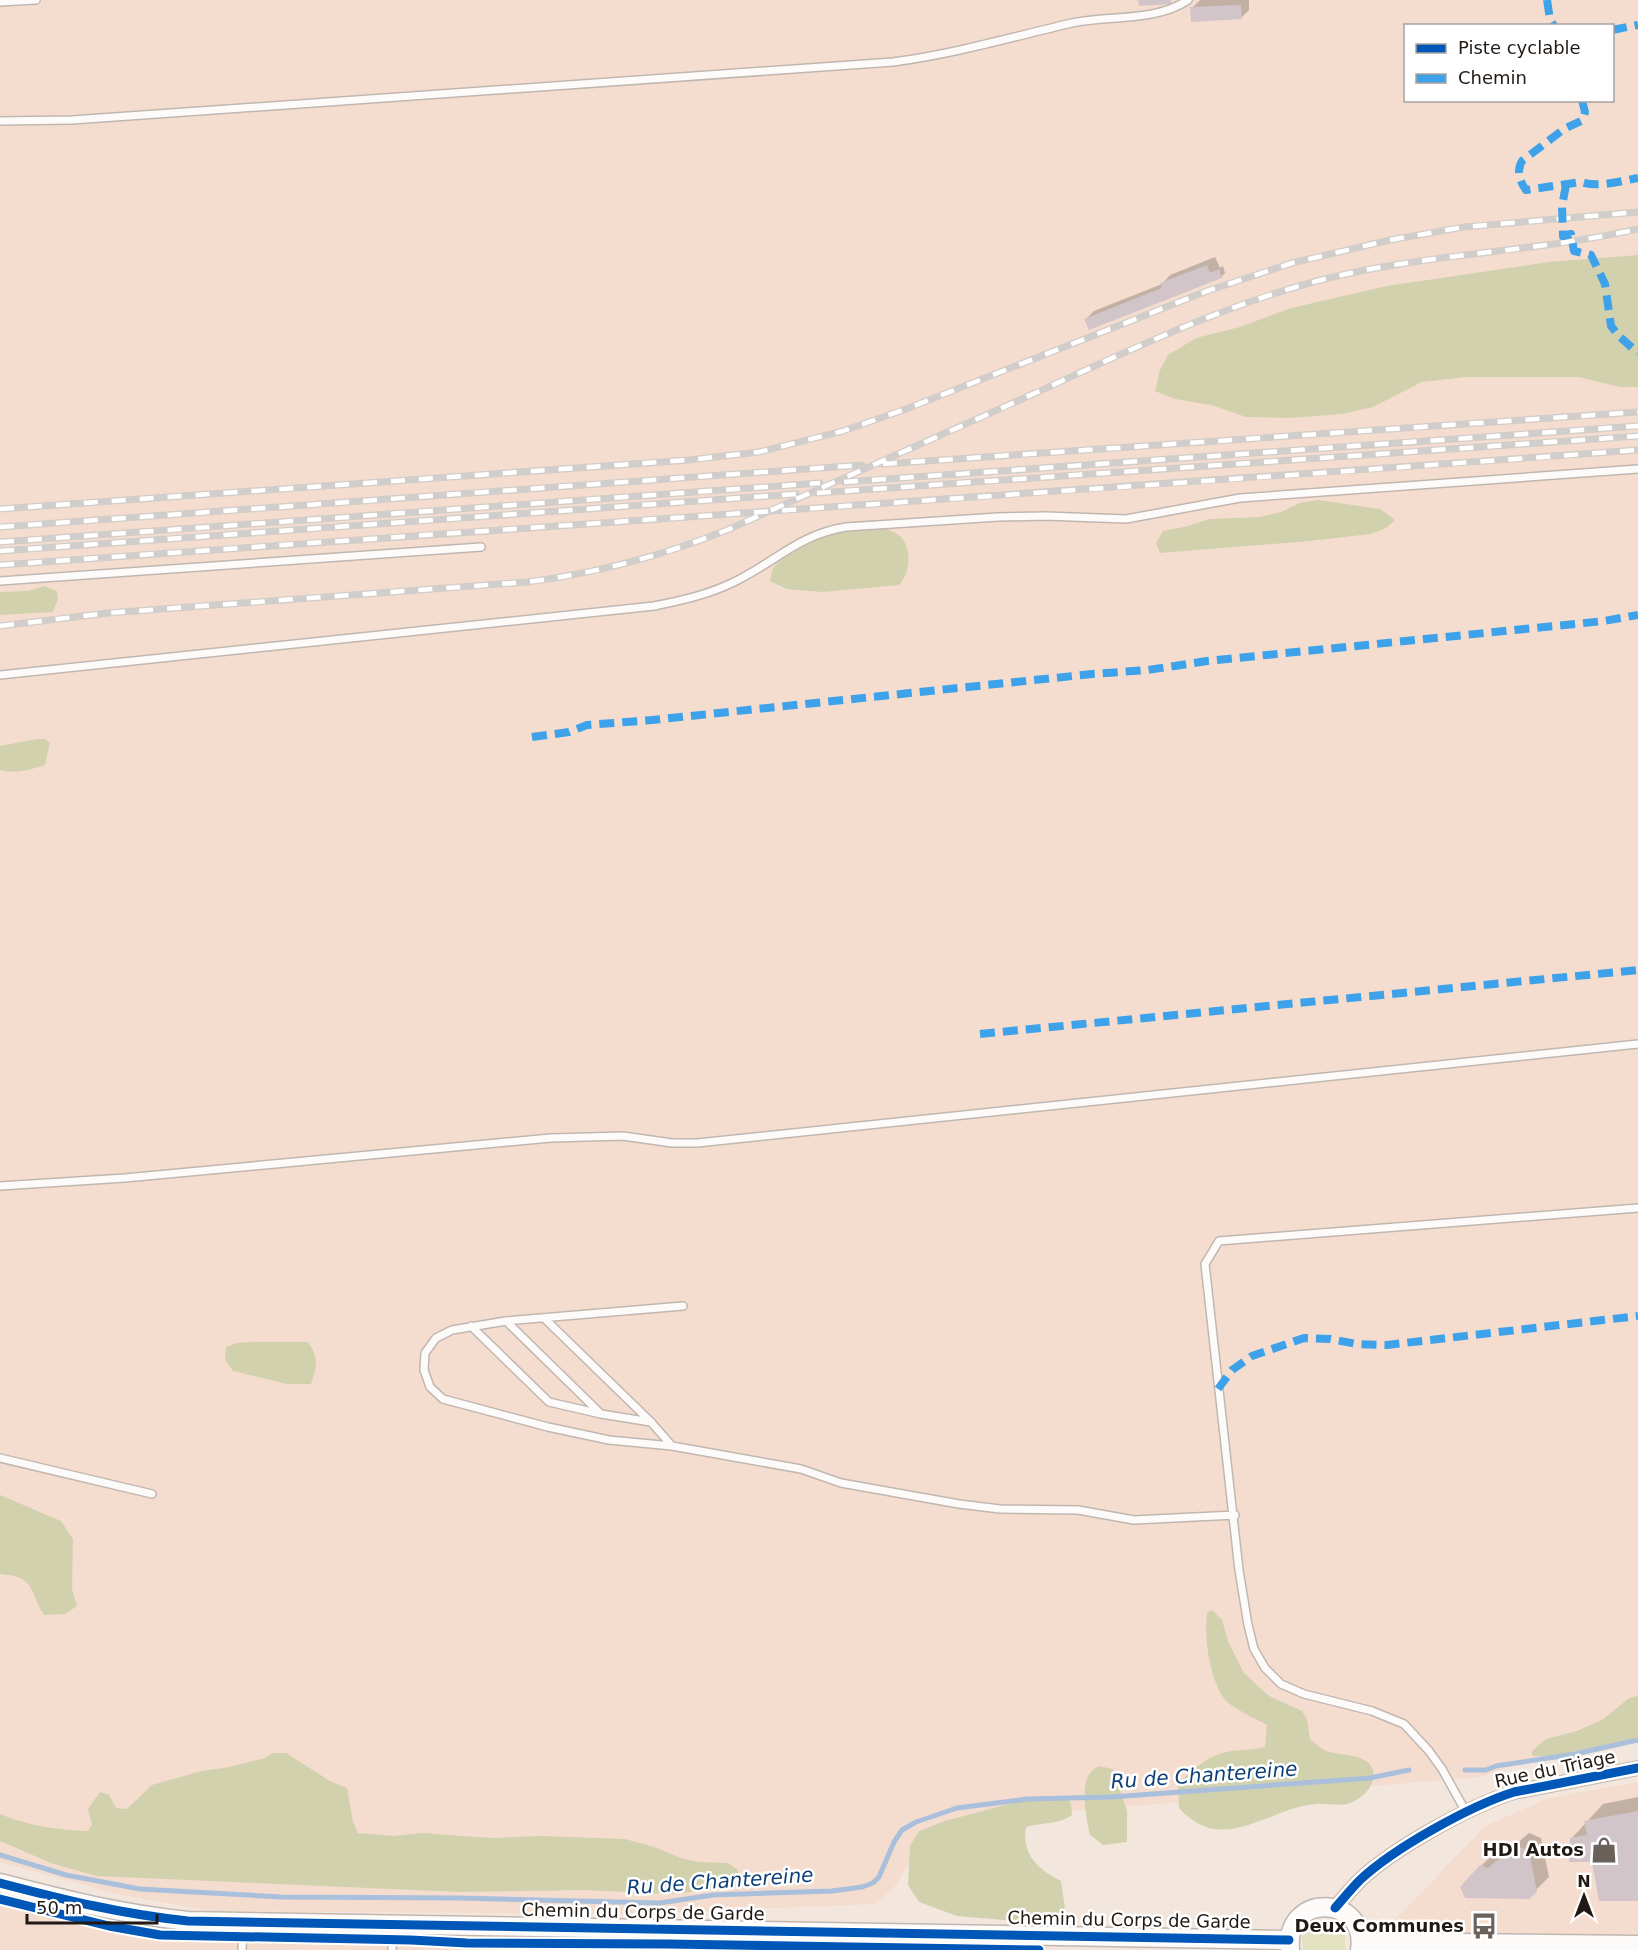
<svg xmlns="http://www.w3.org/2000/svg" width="1638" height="1950" viewBox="0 0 1638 1950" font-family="'DejaVu Sans',sans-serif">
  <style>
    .built { fill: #f4ddce; fill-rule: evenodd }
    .green { fill: #e2e2c1 }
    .forest { fill: #d2d1ae }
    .shadow { fill: #0003 }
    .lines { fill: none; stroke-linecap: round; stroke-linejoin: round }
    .stream { stroke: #aabfdc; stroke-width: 5 }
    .building { fill: #d2c5ca }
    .service-casing { stroke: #c1b7b0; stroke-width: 10 }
    .minor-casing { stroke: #c1b7b0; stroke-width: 16 }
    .tertiary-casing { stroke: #c1b7b0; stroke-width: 21 }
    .service { stroke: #fdfbfa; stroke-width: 7 }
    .minor { stroke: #fdfbfa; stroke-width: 14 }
    .tertiary { stroke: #fdfbfa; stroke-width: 18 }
    .rail-casing { stroke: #d1cdca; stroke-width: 7 }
    .rail { stroke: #fff; stroke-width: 4.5; stroke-dasharray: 14; stroke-linecap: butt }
    .quiet { stroke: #3ea2ea; stroke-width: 8; stroke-dasharray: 15 8; stroke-linecap: butt }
    .cycleway-casing { stroke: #fff; stroke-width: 13 }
    .cycleway { stroke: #0057b8; stroke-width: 9 }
    .labels { text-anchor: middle; stroke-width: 5; stroke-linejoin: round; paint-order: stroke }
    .street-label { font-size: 18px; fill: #211914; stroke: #fff }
    .poi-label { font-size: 18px; font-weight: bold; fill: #211914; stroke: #fff; text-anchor: end }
    .water-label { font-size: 20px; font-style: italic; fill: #0e4078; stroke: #fff }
  </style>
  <rect width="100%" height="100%" fill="#f3e6dd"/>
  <!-- built -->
  <path class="built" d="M 0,0 L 1638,0 L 1638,1718 L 1617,1728 L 1481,1777 L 1013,1816 L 925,1837 L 895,1886 L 876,1904 L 629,1914 L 210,1911 L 117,1894 L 0,1862 ZM 1406,26 L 1612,26 L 1612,100 L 1406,100 Z
    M 1638,1782 L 1638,1950 L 1366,1950 L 1485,1826 L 1549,1798 Z
    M 0,1903 L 143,1938 L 316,1945 L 787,1950 L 0,1950 Z"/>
  <!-- green -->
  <path class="green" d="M 1337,1925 L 1345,1935 L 1345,1950 L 1303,1950 L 1302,1937 L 1307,1927 Z"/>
  <!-- forest -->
  <path class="forest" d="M 1638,255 L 1638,387 L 1620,387 L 1579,377 L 1466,377 L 1422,382 L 1373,407 L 1342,414 L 1290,418 L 1246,417 L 1211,405 L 1175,399 L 1155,391 L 1160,370 L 1168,355 L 1196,338 L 1240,327 L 1291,308 L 1387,286 L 1549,262 Z
    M 1318,500 L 1380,509 L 1395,520 L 1386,528 L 1371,534 L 1309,541 L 1160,553 L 1156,543 L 1163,531 L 1184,527 L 1210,519 L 1260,517 L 1281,512 L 1300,503 Z
    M 878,525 C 885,529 894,531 900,536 C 912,548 911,573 899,585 L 823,592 L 787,589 L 770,581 C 771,578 771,574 772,571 C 776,560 807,538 818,534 Z
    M 44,586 L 57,591 L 58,599 L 53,612 L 0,615 L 0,592 L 28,591 Z
    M 37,739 L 45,739 L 50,743 L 45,765 C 29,770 16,774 0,770 L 0,746 Z
    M 252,1342 L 308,1342 C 319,1358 317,1366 311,1384 L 287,1384 L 233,1371 L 225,1360 L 226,1347 L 237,1343 Z
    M 0,1495 L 61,1521 L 73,1539 L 72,1589 L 77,1606 L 65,1614 L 44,1615 C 28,1589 36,1577 0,1574 Z
    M 1212,1610 L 1222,1620 L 1228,1641 L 1244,1673 L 1269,1696 L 1302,1711 L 1307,1719 L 1310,1739 C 1314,1742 1319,1747 1324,1750 C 1335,1756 1368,1752 1373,1770 C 1377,1786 1361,1800 1347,1804 C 1338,1806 1325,1803 1315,1804 C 1281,1807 1246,1834 1214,1829 C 1200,1827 1188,1818 1179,1808 L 1178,1784 C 1191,1771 1208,1755 1227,1752 C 1240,1749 1253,1751 1265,1747 L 1267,1725 C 1256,1719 1229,1707 1223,1697 C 1209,1675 1204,1638 1207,1613 Z
    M 1638,1695 L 1638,1740 C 1606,1745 1563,1763 1532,1755 L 1532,1751 L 1546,1739 L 1577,1731 L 1602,1720 L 1628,1699 Z
    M 272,1753 L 286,1753 L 330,1781 L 347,1788 L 353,1822 L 358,1833 L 393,1836 L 423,1833 L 490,1838 L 541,1836 L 625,1839 L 654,1847 L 684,1859 L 699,1862 L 728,1863 L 737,1869 L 742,1882 L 737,1887 L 672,1894 L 584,1890 L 461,1892 L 96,1876 L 51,1863 L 0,1841 L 0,1814 C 30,1826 57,1830 88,1831 L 92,1824 L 88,1809 L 100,1792 L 109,1795 L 116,1808 L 127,1809 L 152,1785 L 201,1771 L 230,1767 L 265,1758 Z
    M 1099,1766 L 1113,1769 L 1127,1811 L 1127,1842 L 1103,1845 L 1090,1835 C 1087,1821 1079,1784 1091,1772 C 1093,1770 1096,1768 1099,1766 Z
    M 1067,1798 L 1071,1804 L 1072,1815 C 1058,1825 1042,1822 1026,1827 C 1021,1855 1039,1870 1061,1881 L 1065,1908 L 1062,1916 L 1039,1923 L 957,1916 L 919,1902 L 908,1885 L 910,1846 L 919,1831 L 945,1821 L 1027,1799 Z"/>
  <!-- shadow -->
  <path class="shadow" d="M 1200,0 L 1249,0 L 1249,10 L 1241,18 L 1192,8 Z
    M 1215,257 L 1220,268 L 1223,266 L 1225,273 L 1221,277 L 1086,319 L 1094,311 L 1162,284 L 1170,275 Z
    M 1638,1797 L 1638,1900 L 1593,1861 L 1572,1838 L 1603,1804 Z
    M 1529,1833 L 1541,1838 L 1549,1877 L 1528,1898 L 1481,1866 L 1494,1853 L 1502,1856 Z"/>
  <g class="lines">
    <!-- stream -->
    <path class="stream" d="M 1465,1770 L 1486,1770 L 1496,1766 L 1575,1754 L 1638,1740
      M 0,1855 L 66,1875 L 140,1889 L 281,1897 L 458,1898 L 659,1903 L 713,1895 L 832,1891 L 862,1887 L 873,1883 L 879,1877 L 894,1842 L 902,1830 L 916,1822 L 957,1808 L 1027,1799 L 1112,1797 L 1370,1778 L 1409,1770"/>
  </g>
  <!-- building -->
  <path class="building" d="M 1138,0 L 1171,0 L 1172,4 L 1139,6 Z
    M 1241,5 L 1242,19 L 1191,22 L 1190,7 Z
    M 1207,265 L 1210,273 L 1219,269 L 1222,278 L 1089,330 L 1084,319 L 1162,288 L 1160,283 Z
    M 1638,1811 L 1638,1901 L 1599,1901 L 1592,1862 L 1569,1862 L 1570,1838 L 1587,1835 L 1584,1821 Z
    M 1515,1845 L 1529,1851 L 1537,1892 L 1529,1899 L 1465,1898 L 1460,1887 L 1480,1865 L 1488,1868 Z"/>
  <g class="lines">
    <!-- service casing -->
    <g class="service-casing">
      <path id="service" d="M 0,2 L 36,0
        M 0,121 L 72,120 L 893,62 C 954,54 1012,37 1072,23 C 1110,15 1155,22 1188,0
        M 0,581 L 481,547
        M 0,675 L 654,606 C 684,600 711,594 738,580 C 777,560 801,534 846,527 L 998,517 L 1046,516 L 1126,519 L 1240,498 L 1638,469
        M 0,1186 L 125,1178 L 551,1138 L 623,1136 L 672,1143 L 697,1143 L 1638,1044
        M 683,1306 L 506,1321 L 452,1330 L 436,1338 L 425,1353 L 424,1370 L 430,1387 L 443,1399 L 548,1427 L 609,1440 L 672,1446 L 801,1469 L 841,1483 L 959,1504 L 1000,1509 L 1078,1510 L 1134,1520 L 1235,1515
        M 545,1319 L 651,1422 L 672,1446
        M 506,1321 L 601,1414
        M 471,1326 L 549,1402 L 601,1414 L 651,1422
        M 0,1458 L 152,1494
        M 1466,1812 L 1442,1769 L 1429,1751 L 1404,1724 L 1372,1711 L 1304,1694 L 1281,1684 L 1265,1668 L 1254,1649 L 1248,1625 L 1239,1570 L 1205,1264 L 1219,1241 L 1638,1208
        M 242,1950 L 243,1923
        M 392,1950 L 393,1926
        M 627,1950 L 627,1929"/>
    </g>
    <!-- minor casing -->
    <g class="minor-casing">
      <path id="minor" d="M 1335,1908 C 1343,1899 1351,1889 1360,1880 C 1394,1848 1470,1806 1514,1792 L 1638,1768"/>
    </g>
    <!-- tertiary casing -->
    <g class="tertiary-casing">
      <path id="tertiary" d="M 0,1883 C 65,1900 121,1914 188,1921 L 1289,1940
        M 1361,1942 L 1638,1945
        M 1290,1950 C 1284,1890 1369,1896 1360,1950"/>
    </g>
    <!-- service -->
    <use href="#service" class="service"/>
    <!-- minor -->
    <use href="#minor" class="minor"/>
    <!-- tertiary -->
    <use href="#tertiary" class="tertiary"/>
    <!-- rail casing -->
    <g class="rail-casing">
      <path id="rail" d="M 883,464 L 1638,412
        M 844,482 L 1638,426
        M 817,493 L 1638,436
        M 0,509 L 689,460 L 759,452 L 843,431 L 906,409 L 1207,291 L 1292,263 L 1390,240 L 1464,227 L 1638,212
        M 0,527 L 862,465
        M 0,542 L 820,483
        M 0,551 L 796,494
        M 0,565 C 546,526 1092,490 1638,450
        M 0,626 L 108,613 L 527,582 C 597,573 662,556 727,530 C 829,484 931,440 1033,394 C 1126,352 1219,307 1317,281 C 1423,253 1532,253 1638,229"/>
    </g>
    <!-- rail -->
    <use href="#rail" class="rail"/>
    <!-- quiet -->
    <path class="quiet" d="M 1547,0 L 1550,19 L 1554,26
      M 1612,30 L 1638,25
      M 1582,100 L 1585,112 L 1583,120 L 1564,129 L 1522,161 C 1516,171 1520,182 1526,190 L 1581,182 C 1599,188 1620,181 1638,178
      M 1566,185 L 1562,206 L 1563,236 L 1571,234 L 1574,251 L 1591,255 L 1605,284 L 1611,326 L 1620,337 L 1638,353
      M 532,737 L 569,732 L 587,725 L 652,720 L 1092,674 L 1148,670 L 1207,661 L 1604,621 L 1638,615
      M 980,1034 L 1638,970
      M 1218,1389 L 1232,1370 L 1252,1356 L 1304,1338 L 1330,1339 L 1357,1344 L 1387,1345 L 1638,1316"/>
    <!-- cycleway casing -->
    <g class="cycleway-casing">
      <path id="cycleway" d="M 0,1883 C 65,1900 121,1914 188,1921 L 1289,1940
        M 0,1899 L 109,1926 L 160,1935 L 411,1940 L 467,1943 L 668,1944 L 1039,1950
        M 1335,1908 C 1343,1899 1351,1889 1360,1880 C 1394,1848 1470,1806 1514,1792 L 1638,1768"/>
    </g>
    <!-- cycleway -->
    <use href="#cycleway" class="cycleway"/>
  </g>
  <!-- icons -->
  <defs>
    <g id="shop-bare" transform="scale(2.07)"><path d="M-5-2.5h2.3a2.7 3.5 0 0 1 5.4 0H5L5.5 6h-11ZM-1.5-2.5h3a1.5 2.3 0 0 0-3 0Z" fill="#6a615a" stroke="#fff" stroke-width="2.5" paint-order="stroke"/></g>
    <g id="bus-bare" transform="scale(2.07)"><path d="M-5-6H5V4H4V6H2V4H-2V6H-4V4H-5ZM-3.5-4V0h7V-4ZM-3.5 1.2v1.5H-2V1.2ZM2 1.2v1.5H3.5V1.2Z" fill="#6a615a" stroke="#fff" stroke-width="2.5" paint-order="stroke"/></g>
  </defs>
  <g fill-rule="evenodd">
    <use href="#shop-bare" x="1604" y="1850"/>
    <use href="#bus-bare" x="1484" y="1926"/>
  </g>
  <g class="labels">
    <!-- street labels -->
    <g class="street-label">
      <text transform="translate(1555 1769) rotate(-12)" y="6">Rue du Triage</text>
      <text transform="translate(643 1912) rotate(1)" y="6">Chemin du Corps de Garde</text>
      <text transform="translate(1129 1920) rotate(1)" y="6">Chemin du Corps de Garde</text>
    </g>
    <!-- poi labels -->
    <g class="poi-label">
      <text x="1584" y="1856">HDI Autos</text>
      <text x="1464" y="1932">Deux Communes</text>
    </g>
    <!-- water labels -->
    <g class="water-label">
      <text transform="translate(1204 1775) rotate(-4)" y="7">Ru de Chantereine</text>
      <text transform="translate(720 1881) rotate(-4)" y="7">Ru de Chantereine</text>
    </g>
  </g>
  <!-- legend -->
  <rect x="1404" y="24" width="210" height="78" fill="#ffffff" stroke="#a6a3a1" stroke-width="1.5"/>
  <rect x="1416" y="44" width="30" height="9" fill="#0057b8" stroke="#a6a3a1" stroke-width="1.5"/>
  <text x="1458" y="54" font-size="18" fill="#211914">Piste cyclable</text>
  <rect x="1416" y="74" width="30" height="9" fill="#3ea2ea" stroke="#a6a3a1" stroke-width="1.5"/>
  <text x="1458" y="84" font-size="18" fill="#211914">Chemin</text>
  <!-- north arrow -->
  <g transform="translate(1584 1896)" stroke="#ffffff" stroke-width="4.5" paint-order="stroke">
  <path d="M0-4.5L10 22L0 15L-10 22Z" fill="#211914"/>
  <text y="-9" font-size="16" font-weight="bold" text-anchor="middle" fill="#211914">N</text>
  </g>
  <!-- scale -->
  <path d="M27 1914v9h130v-9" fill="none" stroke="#211914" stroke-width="3"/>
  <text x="36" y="1914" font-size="18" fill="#211914" stroke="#ffffff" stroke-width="4.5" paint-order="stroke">50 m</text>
</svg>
